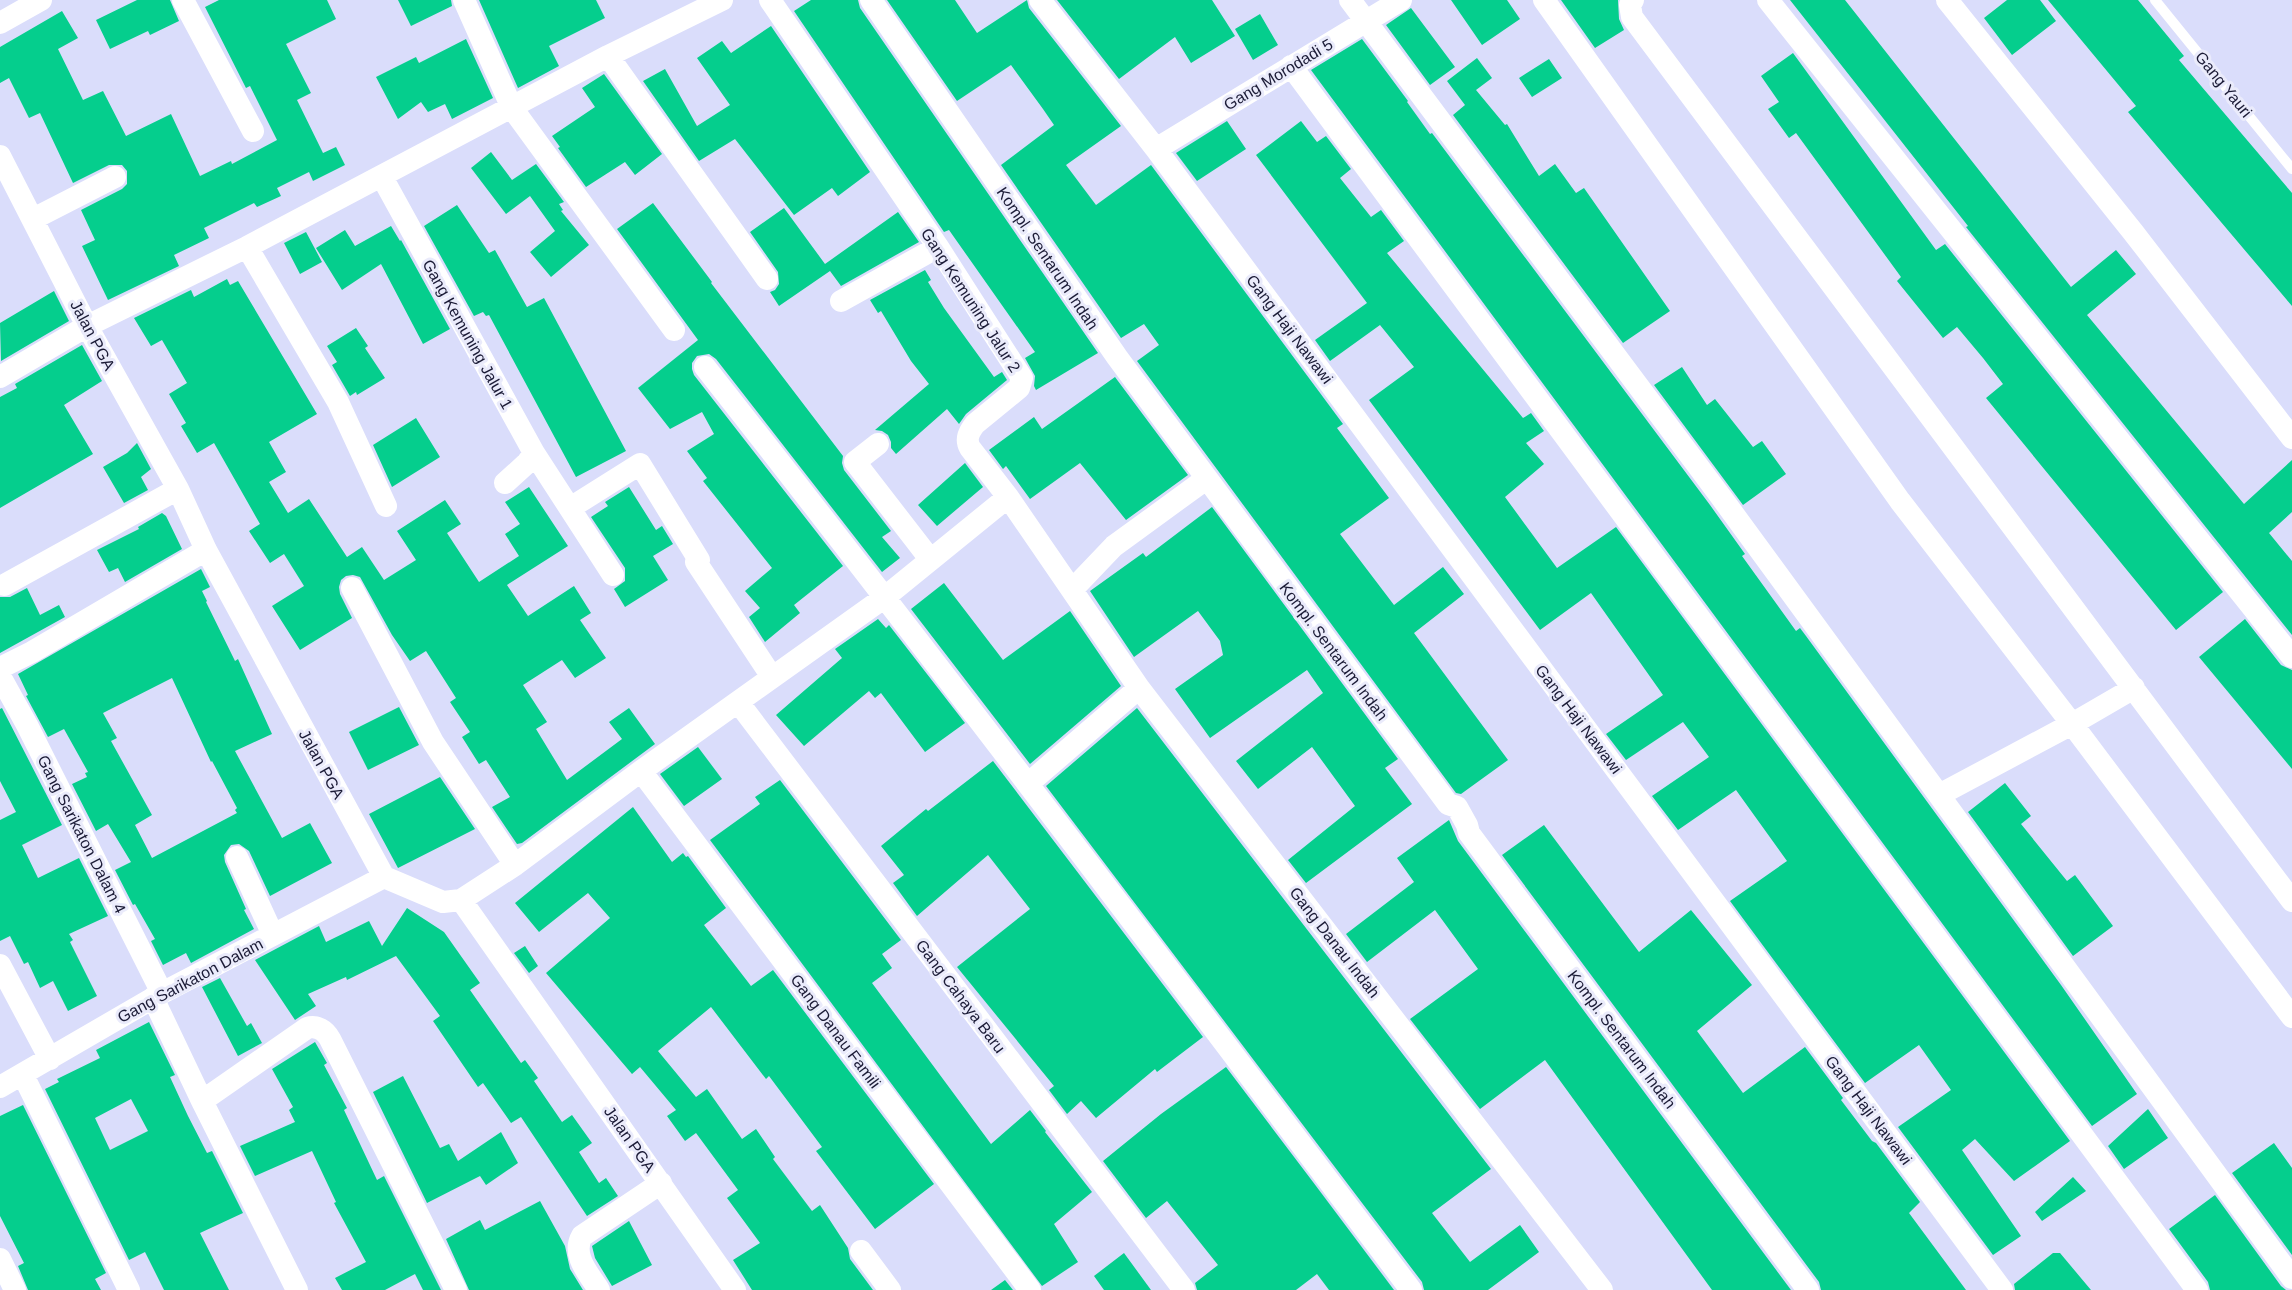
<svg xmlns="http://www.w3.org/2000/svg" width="2292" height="1290" viewBox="0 0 2292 1290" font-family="Arial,sans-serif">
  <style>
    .building { fill: #05ce8d; fill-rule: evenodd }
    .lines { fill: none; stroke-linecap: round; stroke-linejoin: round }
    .lane { stroke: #fff; stroke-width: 10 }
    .street { stroke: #fff; stroke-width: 22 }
    .labels { text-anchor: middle; stroke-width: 6; stroke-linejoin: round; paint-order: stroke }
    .street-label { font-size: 16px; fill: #1b1b36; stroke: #eaebfb }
  </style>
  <rect width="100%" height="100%" fill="#daddfb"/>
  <!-- building -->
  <path class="building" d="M 137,0 L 170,0 L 179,21 L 150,35 L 148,31 L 110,49 L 96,20 Z
    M 219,0 L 327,0 L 336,19 L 286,44 L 311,93 L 297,100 L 323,153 L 336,147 L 345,165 L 313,181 L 309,172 L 277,188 L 281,196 L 257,207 L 254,203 L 204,228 L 209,238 L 174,255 L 179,266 L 108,300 L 82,246 L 95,240 L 81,210 L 122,189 L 127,184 L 127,171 L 122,165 L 109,165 L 73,183 L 40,113 L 29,118 L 9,78 L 0,83 L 0,47 L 62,11 L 78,38 L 58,49 L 83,100 L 103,91 L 126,136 L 171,114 L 200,176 L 231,161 L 232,164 L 277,140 L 250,86 L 246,88 L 205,7 Z
    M 398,0 L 451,0 L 452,6 L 411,26 Z
    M 479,0 L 596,0 L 605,18 L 549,46 L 559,66 L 518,88 Z
    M 811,0 L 858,0 L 860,8 L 1098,353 L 1036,390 L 1034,386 L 1035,376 L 1025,358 L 1035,352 L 949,230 L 944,232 L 794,11 Z
    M 887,0 L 955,0 L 977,33 L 1027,0 L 1029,8 L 1121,126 L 1066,165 L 1096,205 L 1151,165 L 1343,424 L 1337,428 L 1389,498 L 1340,534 L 1394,605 L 1443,567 L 1464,594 L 1414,633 L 1508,760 L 1461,794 L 1456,793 L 1137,361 L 1159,345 L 1144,324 L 1121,338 L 1001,165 L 1054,125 L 1043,109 L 1011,65 L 957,101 Z
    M 1057,0 L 1212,0 L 1235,36 L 1191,63 L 1175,37 L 1119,79 Z
    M 1451,0 L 1507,0 L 1520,19 L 1482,45 Z
    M 1561,0 L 1618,0 L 1619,19 L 1624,30 L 1595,48 Z
    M 1790,0 L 1845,0 L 2071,287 L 2116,250 L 2136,274 L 2087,315 L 2244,504 L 2292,460 L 2292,512 L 2269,533 L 2292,561 L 2292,635 L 1966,227 L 1968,226 Z
    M 2007,0 L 2040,0 L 2056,21 L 2012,55 L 1984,18 Z
    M 2048,0 L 2138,0 L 2184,56 L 2179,60 L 2292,193 L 2292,306 L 2128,112 L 2136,106 Z
    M 1411,8 L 1455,67 L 1430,85 L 1386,25 Z
    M 1260,14 L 1278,45 L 1253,60 L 1235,29 Z
    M 771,26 L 870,172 L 838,196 L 832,188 L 794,215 L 735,139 L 699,161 L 643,81 L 665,69 L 697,126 L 730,105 L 697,58 L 722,41 L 731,53 Z
    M 466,39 L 493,98 L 452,119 L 445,104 L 428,112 L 421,102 L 398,119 L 376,77 L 416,57 L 419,63 Z
    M 1362,39 L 1408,101 L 1407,102 L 1430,134 L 1432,133 L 1710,505 L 1745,554 L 1742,556 L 1796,631 L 1800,628 L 1806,636 L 2061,985 L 2137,1094 L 2092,1126 L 1311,70 Z
    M 1793,53 L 1936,250 L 1945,244 L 2223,592 L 2176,630 L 1986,398 L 2003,384 L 1983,358 L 1957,327 L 1943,338 L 1897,281 L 1901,277 L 1796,133 L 1789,138 L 1768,109 L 1779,102 L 1761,76 Z
    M 1477,58 L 1492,78 L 1476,90 L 1505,125 L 1507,124 L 1539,176 L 1555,164 L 1576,193 L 1584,188 L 1670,311 L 1623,343 L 1453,115 L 1465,105 L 1447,81 Z
    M 1549,59 L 1562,78 L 1532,97 L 1519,78 Z
    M 604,74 L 662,154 L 635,175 L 625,162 L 586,187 L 558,148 L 560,147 L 552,136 L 595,107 L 582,88 Z
    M 1227,121 L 1246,149 L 1197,181 L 1176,153 Z
    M 1301,121 L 1317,142 L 1326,136 L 1351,169 L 1340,178 L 1371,217 L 1381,210 L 1404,241 L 1387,253 L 1523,418 L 1531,413 L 1544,431 L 1526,443 L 1544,464 L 1505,497 L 1557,568 L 1616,527 L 2070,1141 L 2014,1181 L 1975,1139 L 1962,1150 L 2021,1236 L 1993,1255 L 1898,1127 L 1951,1090 L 1919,1045 L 1865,1083 L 1730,901 L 1787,861 L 1736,790 L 1678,830 L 1652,796 L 1709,757 L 1683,722 L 1626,760 L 1606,734 L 1663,695 L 1591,593 L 1540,630 L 1369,400 L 1414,367 L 1380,325 L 1330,361 L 1315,340 L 1367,303 L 1256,155 Z
    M 491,152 L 512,180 L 536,164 L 564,202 L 559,204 L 563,210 L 561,211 L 589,245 L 551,277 L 530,252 L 555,231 L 530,196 L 506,214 L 471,168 Z
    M 653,203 L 712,282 L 711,283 L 843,456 L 842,463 L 844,470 L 891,531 L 882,537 L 900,558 L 882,572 L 716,359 L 709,354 L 697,356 L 692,363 L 692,369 L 694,375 L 843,566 L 794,605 L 800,613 L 765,642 L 749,617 L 760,608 L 745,591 L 772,568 L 703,481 L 707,478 L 687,451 L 714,434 L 702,412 L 670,429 L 638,388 L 698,340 L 617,229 Z
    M 457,205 L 489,253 L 495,250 L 527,307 L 544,298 L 626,451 L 576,477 L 489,315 L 486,316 L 483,312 L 474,316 L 424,226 Z
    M 784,208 L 825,264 L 898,212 L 919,242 L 841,286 L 830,271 L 779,306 L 770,292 L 775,290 L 779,284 L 778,272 L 750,232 Z
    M 391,226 L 400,241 L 401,240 L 450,329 L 423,344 L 381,264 L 342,290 L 316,248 L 345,230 L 355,246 Z
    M 306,232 L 322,262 L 300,274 L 284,243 Z
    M 925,270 L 931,280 L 928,282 L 944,308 L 994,377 L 1002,372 L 1007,380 L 966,414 L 959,424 L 947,409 L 896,454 L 891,448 L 891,442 L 888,435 L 882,431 L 875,430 L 929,384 L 911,361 L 881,311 L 878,313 L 870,300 Z
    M 227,279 L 230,285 L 238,281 L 317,414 L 269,442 L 286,472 L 269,482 L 288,513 L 309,499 L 347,557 L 362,547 L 384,580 L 416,560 L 397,531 L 445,500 L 461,524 L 447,533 L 479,582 L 519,556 L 505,534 L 520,524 L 505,502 L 529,487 L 568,546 L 507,585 L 528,616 L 574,586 L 591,613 L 580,620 L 606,658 L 575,678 L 562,660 L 523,685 L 547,722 L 536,729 L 567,780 L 622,739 L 609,722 L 629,708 L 655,744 L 522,843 L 517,844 L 492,807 L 510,797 L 486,760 L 479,764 L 462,737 L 470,732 L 450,702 L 456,698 L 426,651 L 410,661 L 392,635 L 360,577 L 353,575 L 346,576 L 341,580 L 339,587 L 340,594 L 352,618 L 300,650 L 272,606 L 304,586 L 284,554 L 270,563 L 249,531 L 260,524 L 214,443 L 197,453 L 181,426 L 186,423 L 169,394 L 187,383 L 162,340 L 151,346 L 134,318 L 191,290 L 194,297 Z
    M 54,291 L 69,321 L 1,361 L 0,323 Z
    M 356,328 L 368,346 L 365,348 L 385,378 L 357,395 L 356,392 L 350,396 L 332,365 L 337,362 L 327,346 Z
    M 82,345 L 102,381 L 64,405 L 93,454 L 0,508 L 0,397 L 17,388 L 15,384 Z
    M 1682,367 L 1707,405 L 1715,399 L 1753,447 L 1762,441 L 1786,474 L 1743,505 L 1654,385 Z
    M 1115,377 L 1188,475 L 1126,520 L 1080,463 L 1030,499 L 1006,466 L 1003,469 L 989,450 L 1034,417 L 1042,429 Z
    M 416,418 L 440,457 L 392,487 L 373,445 Z
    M 137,443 L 151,469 L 141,477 L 148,490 L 124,503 L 103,467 L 127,453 Z
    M 965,463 L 983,487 L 937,526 L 918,505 Z
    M 629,487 L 656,530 L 662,526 L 673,544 L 653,556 L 668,580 L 625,607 L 614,589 L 625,581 L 625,568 L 591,517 L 608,506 L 605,502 Z
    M 1212,507 L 1398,759 L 1385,768 L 1412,804 L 1306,883 L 1288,860 L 1355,806 L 1312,747 L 1258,789 L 1236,761 L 1323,693 L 1307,670 L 1210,738 L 1175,689 L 1223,655 L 1220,641 L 1198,611 L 1134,657 L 1090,591 L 1143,553 L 1146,557 Z
    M 162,513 L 166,516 L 182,549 L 125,582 L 118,568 L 109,572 L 97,550 L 139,529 L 138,527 Z
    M 201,569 L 210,587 L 202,591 L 207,601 L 206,602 L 235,661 L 238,659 L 272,734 L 235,751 L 282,838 L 310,823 L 332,863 L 270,896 L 249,851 L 239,844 L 231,845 L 224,855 L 225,862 L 246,909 L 244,910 L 254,929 L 191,963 L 186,953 L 163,965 L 151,941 L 155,939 L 135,904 L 133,905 L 115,870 L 131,862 L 108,824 L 96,831 L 72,784 L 87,777 L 85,773 L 88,772 L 64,729 L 48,737 L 26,696 L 28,695 L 18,674 ZM 172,678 L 211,762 L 212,761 L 237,808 L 235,810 L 237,813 L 152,858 L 135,825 L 152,815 L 111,741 L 117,738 L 103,713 Z
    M 944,583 L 1003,660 L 1070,611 L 1121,686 L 1030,764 L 911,609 Z
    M 27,588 L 40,615 L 59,605 L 65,617 L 0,653 L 0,597 L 10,597 Z
    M 878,619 L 886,628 L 889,625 L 965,723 L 925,752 L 881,693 L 875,698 L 869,691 L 804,746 L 776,715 L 842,658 L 835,649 Z
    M 2245,619 L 2281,665 L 2292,670 L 2292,769 L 2199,657 Z
    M 399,707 L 419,745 L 368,770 L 349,732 Z
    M 2,708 L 62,825 L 22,845 L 38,878 L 79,858 L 108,916 L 69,934 L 73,940 L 70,942 L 97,996 L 68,1011 L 53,981 L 40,988 L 28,962 L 24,964 L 10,936 L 0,941 L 0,820 L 16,812 L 0,781 L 0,709 Z
    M 1137,708 L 1491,1169 L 1432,1213 L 1470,1262 L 1520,1225 L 1539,1252 L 1488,1290 L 1424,1290 L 1422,1282 L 1046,786 Z
    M 698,747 L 722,779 L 684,806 L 660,774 Z
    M 993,761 L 1203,1037 L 1157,1072 L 1155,1069 L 1096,1118 L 1081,1101 L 1067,1114 L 1049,1090 L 1054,1086 L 957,967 L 1030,909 L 988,855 L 917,916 L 893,883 L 904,875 L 881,846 L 926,809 L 928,811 Z
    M 440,777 L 475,829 L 398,868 L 369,814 Z
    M 780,780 L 901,940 L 882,954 L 892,968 L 872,983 L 991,1144 L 1030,1110 L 1046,1131 L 1045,1132 L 1092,1192 L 1054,1224 L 1078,1262 L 1042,1286 L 710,840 L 760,804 L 755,797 Z
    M 2005,783 L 2031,816 L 2021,824 L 2067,881 L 2075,875 L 2113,926 L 2073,956 L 1968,812 Z
    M 633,807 L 672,862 L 683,853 L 686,857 L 688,856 L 726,908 L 704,925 L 751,986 L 773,970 L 934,1184 L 875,1229 L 816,1151 L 822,1147 L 769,1076 L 766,1079 L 711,1007 L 658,1051 L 696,1097 L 707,1089 L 742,1139 L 756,1129 L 775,1157 L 773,1159 L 812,1211 L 820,1205 L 848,1248 L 850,1259 L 873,1290 L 752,1290 L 733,1260 L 760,1243 L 727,1198 L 738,1190 L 696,1133 L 685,1141 L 667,1116 L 676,1110 L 640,1067 L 632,1074 L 546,973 L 610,918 L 588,893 L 539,932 L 515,903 Z
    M 1449,820 L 1458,841 L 1791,1290 L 1712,1290 L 1545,1060 L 1480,1109 L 1410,1019 L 1478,969 L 1435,910 L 1367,962 L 1346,934 L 1414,882 L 1397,858 Z
    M 1544,825 L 1639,952 L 1691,910 L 1752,985 L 1697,1031 L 1743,1093 L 1805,1047 L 1843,1098 L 1841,1100 L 1872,1141 L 1876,1143 L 1920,1202 L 1909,1213 L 1966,1290 L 1821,1290 L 1819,1282 L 1502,855 Z
    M 407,908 L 444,932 L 480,983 L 470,990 L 521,1063 L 525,1060 L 538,1078 L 534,1081 L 562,1122 L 572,1115 L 592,1143 L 579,1152 L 599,1183 L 606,1178 L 618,1196 L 587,1216 L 521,1117 L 511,1123 L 483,1083 L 478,1087 L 433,1021 L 440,1016 L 396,956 L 347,980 L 346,977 L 308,994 L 316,1006 L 295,1020 L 255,960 L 319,926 L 326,942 L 369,921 L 382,946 Z
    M 525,946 L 538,966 L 529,973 L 514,953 Z
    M 220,978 L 247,1026 L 251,1023 L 262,1043 L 238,1056 L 202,987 Z
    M 149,1022 L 175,1075 L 170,1077 L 188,1116 L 207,1153 L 212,1151 L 243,1213 L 200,1233 L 229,1290 L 164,1290 L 145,1252 L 129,1260 L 45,1089 L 59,1082 L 57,1079 L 100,1058 L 96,1050 ZM 131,1099 L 148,1131 L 110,1150 L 95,1118 Z
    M 315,1042 L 327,1063 L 324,1065 L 347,1108 L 344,1110 L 377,1180 L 384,1176 L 441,1290 L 423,1290 L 415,1274 L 385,1290 L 342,1290 L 335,1278 L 366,1262 L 334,1203 L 336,1202 L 312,1151 L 255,1176 L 240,1146 L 295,1122 L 289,1110 L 293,1107 L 272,1069 Z
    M 1226,1067 L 1313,1182 L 1394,1290 L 1329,1290 L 1317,1274 L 1296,1290 L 1197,1290 L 1195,1283 L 1218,1265 L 1167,1201 L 1146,1218 L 1103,1161 L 1161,1114 Z
    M 403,1076 L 440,1148 L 449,1144 L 458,1161 L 501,1132 L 518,1163 L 486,1185 L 480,1176 L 427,1203 L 373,1092 Z
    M 23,1105 L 106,1273 L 95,1279 L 101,1290 L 28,1290 L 18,1266 L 24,1263 L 0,1216 L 0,1116 Z
    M 2148,1109 L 2168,1138 L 2124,1169 L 2108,1146 Z
    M 2274,1143 L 2292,1168 L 2292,1255 L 2232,1173 Z
    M 2073,1177 L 2086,1191 L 2042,1221 L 2035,1212 Z
    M 2215,1195 L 2281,1286 L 2286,1290 L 2210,1290 L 2208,1282 L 2169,1229 Z
    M 540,1201 L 565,1246 L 570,1269 L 583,1290 L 469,1290 L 446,1239 L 480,1220 L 485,1230 Z
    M 629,1221 L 652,1265 L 612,1286 L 595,1258 L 592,1246 Z
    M 1124,1253 L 1151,1290 L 1104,1290 L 1094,1276 Z
    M 2053,1253 L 2060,1253 L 2091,1290 L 2015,1290 L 2014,1284 Z
    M 1005,1280 L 1013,1290 L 991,1290 Z"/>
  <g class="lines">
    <!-- lane -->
    <path class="lane" d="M 2155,0 L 2292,169"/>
    <!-- street -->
    <path class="street" d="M 183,0 L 253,131
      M 464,0 L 512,108 L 674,330
      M 770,0 L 938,247 L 1022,378 L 1019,388 L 975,424 C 969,432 965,439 970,448 L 1008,497 L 1139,688 L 1602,1290
      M 871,0 L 1117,357 L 1448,804 L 1457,807 L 1467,825 L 1469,833 L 1808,1290
      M 1040,0 L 1156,149 L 2002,1290
      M 1350,0 L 1721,497 L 2292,1278
      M 1544,0 L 1900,501 L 2072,724 L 2292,1017
      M 1633,0 L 1630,5 L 1632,17 L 2292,901
      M 1768,0 L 2292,657
      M 1947,0 L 2133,232 L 2292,438
      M 0,23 L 41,0
      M 608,56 L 767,279
      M 1291,66 L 2197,1290
      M 1156,149 L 1401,0
      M 0,156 L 87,326 L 178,489 L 206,550 L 384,877 L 443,902 L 461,900 L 735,1290
      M 382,177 L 534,453 L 527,463 L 505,483
      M 33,219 L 115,177
      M 247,247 L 338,402 L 386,506
      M 841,301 L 938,247
      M 705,367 C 945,672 1178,981 1411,1290
      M 0,377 L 87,326 L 247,247 L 608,56 L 722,0
      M 878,444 L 855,462 L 930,559
      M 534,453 L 613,575
      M 570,508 L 640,464 L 699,560 L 696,562 L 772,677
      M 4,585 L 178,489
      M 352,588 L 433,742 L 515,865
      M 1072,590 L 1114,546 L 1206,479
      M 0,668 L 32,652 L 206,550
      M 0,676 L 27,725 L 162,993
      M 738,702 L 1184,1290
      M 641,771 L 1030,1290
      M 1029,783 L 1139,688
      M 1939,795 L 2072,724 L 2134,688
      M 237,857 L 273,935
      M 461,900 L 515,865 L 641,771 L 885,597 L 1008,497
      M 0,965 L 50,1059
      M 153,998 L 202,1101 L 297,1290
      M 23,1075 L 129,1290
      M 0,1087 L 162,993 L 384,877
      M 202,1101 L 307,1028 C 317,1025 325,1030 330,1039 L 456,1290
      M 861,1251 L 890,1290
      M 0,1259 L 15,1290
      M 599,1290 C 589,1274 571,1255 582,1236 L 661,1183"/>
  </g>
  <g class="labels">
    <!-- street labels -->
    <g class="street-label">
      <text transform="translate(1278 74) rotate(-31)" y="6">Gang Morodadi 5</text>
      <text transform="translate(2224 84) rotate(51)" y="6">Gang Yauri</text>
      <text transform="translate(1048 258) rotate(56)" y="6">Kompl. Sentarum Indah</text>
      <text transform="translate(971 300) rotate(57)" y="6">Gang Kemuning Jalur 2</text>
      <text transform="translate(1290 329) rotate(53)" y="6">Gang Haji Nawawi</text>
      <text transform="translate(468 334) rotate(61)" y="6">Gang Kemuning Jalur 1</text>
      <text transform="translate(93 335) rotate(62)" y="6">Jalan PGA</text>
      <text transform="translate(1334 651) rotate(53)" y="6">Kompl. Sentarum Indah</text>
      <text transform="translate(1579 719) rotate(53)" y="6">Gang Haji Nawawi</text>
      <text transform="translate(322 764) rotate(61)" y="6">Jalan PGA</text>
      <text transform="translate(82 834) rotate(63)" y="6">Gang Sarikaton Dalam 4</text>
      <text transform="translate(1335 942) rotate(52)" y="6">Gang Danau Indah</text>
      <text transform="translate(190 980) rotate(-28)" y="6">Gang Sarikaton Dalam</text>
      <text transform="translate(961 996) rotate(53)" y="6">Gang Cahaya Baru</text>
      <text transform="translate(836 1031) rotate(53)" y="6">Gang Danau Famili</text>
      <text transform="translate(1622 1039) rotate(53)" y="6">Kompl. Sentarum Indah</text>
      <text transform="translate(1869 1110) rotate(53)" y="6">Gang Haji Nawawi</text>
      <text transform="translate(630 1139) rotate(55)" y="6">Jalan PGA</text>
    </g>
  </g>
</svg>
